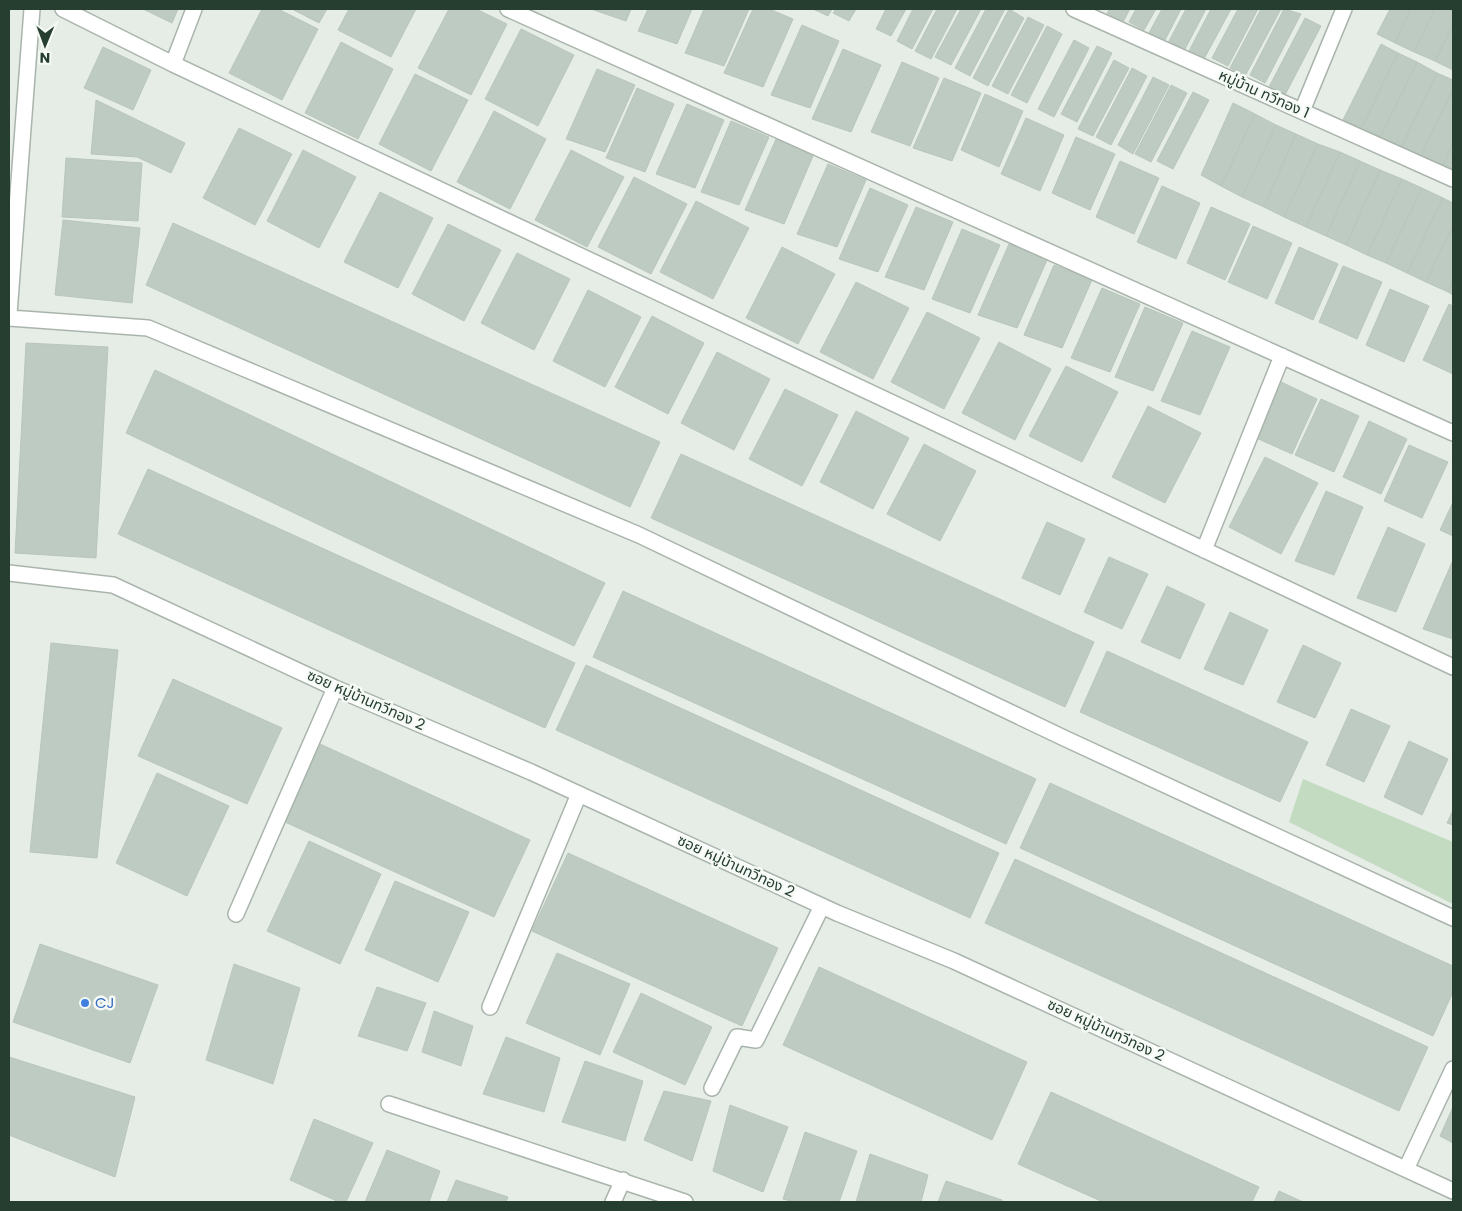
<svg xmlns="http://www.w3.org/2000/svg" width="1462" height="1211" viewBox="0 0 1462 1211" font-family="Poppins,'Noto Sans Thai',sans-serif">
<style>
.green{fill:#c3dcc1}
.building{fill:#becbc2;stroke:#b9c6bc}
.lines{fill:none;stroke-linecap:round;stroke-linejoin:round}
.minor-casing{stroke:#a9b5ac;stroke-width:18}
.minor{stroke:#fff;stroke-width:15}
.shop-dot{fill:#3f7fe0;stroke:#f6faf7;stroke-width:2}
.labels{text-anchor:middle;stroke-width:5;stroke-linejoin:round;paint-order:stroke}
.street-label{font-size:15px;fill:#263e2f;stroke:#f6faf7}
.shop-label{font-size:15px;fill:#366cbe;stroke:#f6faf7;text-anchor:start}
</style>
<rect width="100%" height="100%" fill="#e6ede7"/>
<path class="green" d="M1303,779L1453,842V904L1289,822Z"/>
<path class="building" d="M143,9H178L172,23Z
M262,9H278L318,29L282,100L229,73Z
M292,9H327L319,23Z
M349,9H416L391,57L338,30Z
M449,9H476L507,24L471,95L418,68Z
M591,9H631L626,21Z
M648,9H692L677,44L638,31Z
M704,9H749L724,66L685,53Z
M753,9H769L793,19L763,87L724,73Z
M813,9H832L828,16Z
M836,9H856L849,21L833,13Z
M886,9H906L891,36L876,29Z
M913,9H933L912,49L897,41Z
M937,9H957L931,59L915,51Z
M961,9H981L951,65L935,57Z
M986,9H1005L970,76L955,68Z
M1009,9L1024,18L988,86L973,78Z
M1110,9H1130L1123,22L1107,13Z
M1136,9H1156L1144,30L1129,22Z
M1162,9H1181L1164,42L1149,33Z
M1186,9H1206L1184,51L1168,43Z
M1211,9H1231L1204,59L1189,51Z
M1238,9H1258L1228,66L1212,58Z
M1261,9H1281L1245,76L1230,68Z
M1284,9L1301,14L1265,83L1250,75Z
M1390,9H1411L1395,43L1377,34Z
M1411,9H1435L1414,52L1395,43Z
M1435,9H1453V24L1435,61L1414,52Z
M1028,17L1044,25L1008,94L992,86Z
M1305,18L1321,26L1285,95L1269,87Z
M1453,24V70L1435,61Z
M802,25L839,41L810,108L771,95Z
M1047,26L1062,34L1027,103L1011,95Z
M521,29L574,55L538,126L485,99Z
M1074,40L1089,48L1054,117L1038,109Z
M341,42L393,69L358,139L305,113Z
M1381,44L1398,53L1361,129L1343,120Z
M1097,46L1112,53L1077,122L1061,114Z
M103,47L151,70L133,110L84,88Z
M843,49L881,65L851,132L812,119Z
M1398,53L1417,62L1380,138L1361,129Z
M1114,60L1129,68L1093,136L1078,129Z
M902,62L939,78L910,146L871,132Z
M1417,62L1437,73L1401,148L1380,138Z
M1132,68L1147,76L1111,145L1096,137Z
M597,69L635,85L605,152L566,139Z
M1437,73L1453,80V89L1421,156L1401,148Z
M415,74L468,100L431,171L379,144Z
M1153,77L1169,85L1133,154L1118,145Z
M944,78L981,93L952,161L913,148Z
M1171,85L1187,93L1151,162L1135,154Z
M637,88L674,104L645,172L606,158Z
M1453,89V143L1442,167L1421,156Z
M1193,92L1209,100L1173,169L1157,161Z
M985,94L1023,111L999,167L961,150Z
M96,100L185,143L171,173L137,157L91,154Z
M1233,103L1255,114L1221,186L1201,175Z
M687,104L724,120L695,188L656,174Z
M494,111L546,139L510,209L457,182Z
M1255,114L1276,125L1242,197L1221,186Z
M1026,118L1064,135L1040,191L1001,174Z
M731,121L769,137L739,205L701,192Z
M1276,125L1296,134L1264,207L1242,197Z
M239,128L292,154L255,225L203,198Z
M1296,134L1318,144L1284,217L1264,207Z
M1076,137L1115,154L1090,210L1052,193Z
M776,139L813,156L784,224L745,210Z
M1453,143V172L1442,167Z
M1318,144L1340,152L1306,227L1284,217Z
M303,150L356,177L319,248L267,221Z
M571,150L624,177L587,247L535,220Z
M1340,152L1360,161L1326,236L1306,227Z
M66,158L142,163L138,221L62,217Z
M1120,161L1159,178L1134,234L1096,217Z
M1360,161L1380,170L1346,245L1326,236Z
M828,164L866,180L837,247L797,234Z
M1380,170L1402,179L1367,255L1346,245Z
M634,177L687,204L651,274L598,247Z
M1402,179L1422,188L1386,263L1367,255Z
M1162,186L1200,203L1176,259L1137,242Z
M870,188L908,205L878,272L839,259Z
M1422,188L1443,198L1407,273L1386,263Z
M380,192L433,218L398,288L344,262Z
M1443,198L1453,203V225L1426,282L1407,273Z
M696,201L749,228L713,299L660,272Z
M916,207L953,222L924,290L885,277Z
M1211,207L1250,224L1225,280L1187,263Z
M63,220L140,228L132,303L55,295Z
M173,223L660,442L630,507L146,285Z
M448,224L501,250L464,321L412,294Z
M1453,225V280L1448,292L1426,282Z
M1253,226L1292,243L1267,299L1228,282Z
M962,229L1000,245L970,313L932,299Z
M1009,244L1047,260L1017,328L978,315Z
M782,247L835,274L798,344L746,318Z
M1299,247L1338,264L1313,320L1275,303Z
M517,253L570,279L534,350L481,323Z
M1054,265L1092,280L1062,348L1024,335Z
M1343,266L1382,282L1357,339L1319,322Z
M1453,280V295L1448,292Z
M856,282L909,308L873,379L820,352Z
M1102,288L1140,304L1110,372L1071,358Z
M1390,289L1429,306L1404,362L1366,345Z
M588,290L641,317L605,387L553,361Z
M1449,304L1453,306V374L1423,360Z
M1145,307L1183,323L1153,391L1115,377Z
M927,312L980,338L944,409L891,382Z
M652,316L704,343L668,414L615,387Z
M1192,331L1230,347L1200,415L1161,401Z
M999,342L1051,369L1015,440L962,413Z
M26,343L108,347L96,558L15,553Z
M717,352L770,379L734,450L681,423Z
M1066,366L1118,392L1082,462L1029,436Z
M155,370L605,583L574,646L126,433Z
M1279,381L1317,399L1292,454L1254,437Z
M785,389L838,415L802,486L749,459Z
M1321,399L1359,416L1334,472L1295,455Z
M1148,406L1201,433L1165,503L1112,477Z
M856,411L909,438L873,509L820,482Z
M1369,421L1407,439L1381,494L1343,477Z
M924,444L976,471L940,541L887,514Z
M1409,445L1448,462L1422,518L1384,501Z
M681,454L1094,642L1065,707L651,518Z
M1265,457L1318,483L1281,554L1229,527Z
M148,469L575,663L545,728L118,534Z
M1326,491L1363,507L1334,575L1295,561Z
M1453,502V536L1440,530Z
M1047,522L1085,539L1060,595L1022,578Z
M1388,527L1425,544L1396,612L1357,598Z
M1109,557L1148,574L1122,629L1084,612Z
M1453,560V639L1423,629Z
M1167,586L1205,604L1180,659L1141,642Z
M623,591L1036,779L1006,844L593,657Z
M1230,612L1268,630L1243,685L1204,669Z
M51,643L118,650L97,858L30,852Z
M1303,645L1341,663L1315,718L1277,702Z
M1107,651L1308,742L1280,802L1080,712Z
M586,665L999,853L970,918L556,730Z
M173,679L282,728L247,804L138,756Z
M1351,709L1390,726L1364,782L1326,765Z
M1409,741L1448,759L1422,815L1384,797Z
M320,744L530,840L494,917L285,822Z
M157,773L229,806L187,896L116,863Z
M1050,783L1453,966V992L1433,1036L1020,848Z
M1453,810V825L1447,823Z
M309,841L381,874L340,964L267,931Z
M568,853L778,948L742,1026L532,931Z
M1015,859L1428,1047L1399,1111L985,923Z
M395,881L469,912L438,982L365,950Z
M40,944L158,985L130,1063L13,1022Z
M557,953L630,984L600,1055L526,1023Z
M234,964L300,988L273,1084L206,1060Z
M819,967L1027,1062L992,1140L783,1045Z
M377,987L426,1003L407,1051L358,1036Z
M641,993L712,1027L685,1085L613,1052Z
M434,1011L473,1026L461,1066L422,1052Z
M506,1037L560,1058L544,1112L483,1094Z
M9,1057L135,1097L115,1177L9,1135Z
M585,1061L643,1081L625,1141L562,1122Z
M664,1091L711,1101L692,1161L644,1140Z
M1051,1092L1259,1187L1252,1202H1103L1018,1164Z
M730,1105L788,1127L763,1192L713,1171Z
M1453,1107V1143L1440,1136Z
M314,1119L373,1143L346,1202H339L290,1180Z
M805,1132L857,1151L839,1202H794L783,1199Z
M387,1150L440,1171L429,1202H365Z
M870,1154L928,1175L921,1202H856Z
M456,1180L508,1197L506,1202H447Z
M946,1181L1002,1200V1202H938Z
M1279,1191L1303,1202H1274Z"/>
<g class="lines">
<g class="minor-casing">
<path id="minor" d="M63,9L173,64L1453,667
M508,9L1453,433
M1074,9L1453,179
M173,64L194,9
M1302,111L1344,9
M9,314L32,9
M9,318L148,328L639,535L1064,738L1453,918
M1204,550L1282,356
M9,573L113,585L335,688L531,772L837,913L954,961L1453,1191
M236,914L335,688
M490,1007L579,794
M712,1088L737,1037L756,1040L822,906
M389,1104L685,1202
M1406,1169L1453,1069
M613,1202L623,1180"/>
</g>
<use href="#minor" class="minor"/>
</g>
<circle class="shop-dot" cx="85" cy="1003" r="5"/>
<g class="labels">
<g class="street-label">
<text transform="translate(1264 94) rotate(24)" y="5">หมู่บ้าน ทวีทอง 1</text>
<text transform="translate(366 700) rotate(24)" y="5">ซอย หมู่บ้านทวีทอง 2</text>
<text transform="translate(736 866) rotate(25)" y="5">ซอย หมู่บ้านทวีทอง 2</text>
<text transform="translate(1106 1030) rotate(25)" y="5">ซอย หมู่บ้านทวีทอง 2</text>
</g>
<g class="shop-label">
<text x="95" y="1008">CJ</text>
</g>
</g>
<rect width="1462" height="1211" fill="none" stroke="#263e2f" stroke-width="20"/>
<g transform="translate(45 45) rotate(181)" stroke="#f6faf7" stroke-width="4" paint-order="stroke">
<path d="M0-4L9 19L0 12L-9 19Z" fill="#263e2f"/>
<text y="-8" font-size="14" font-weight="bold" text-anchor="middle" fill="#263e2f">N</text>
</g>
</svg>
